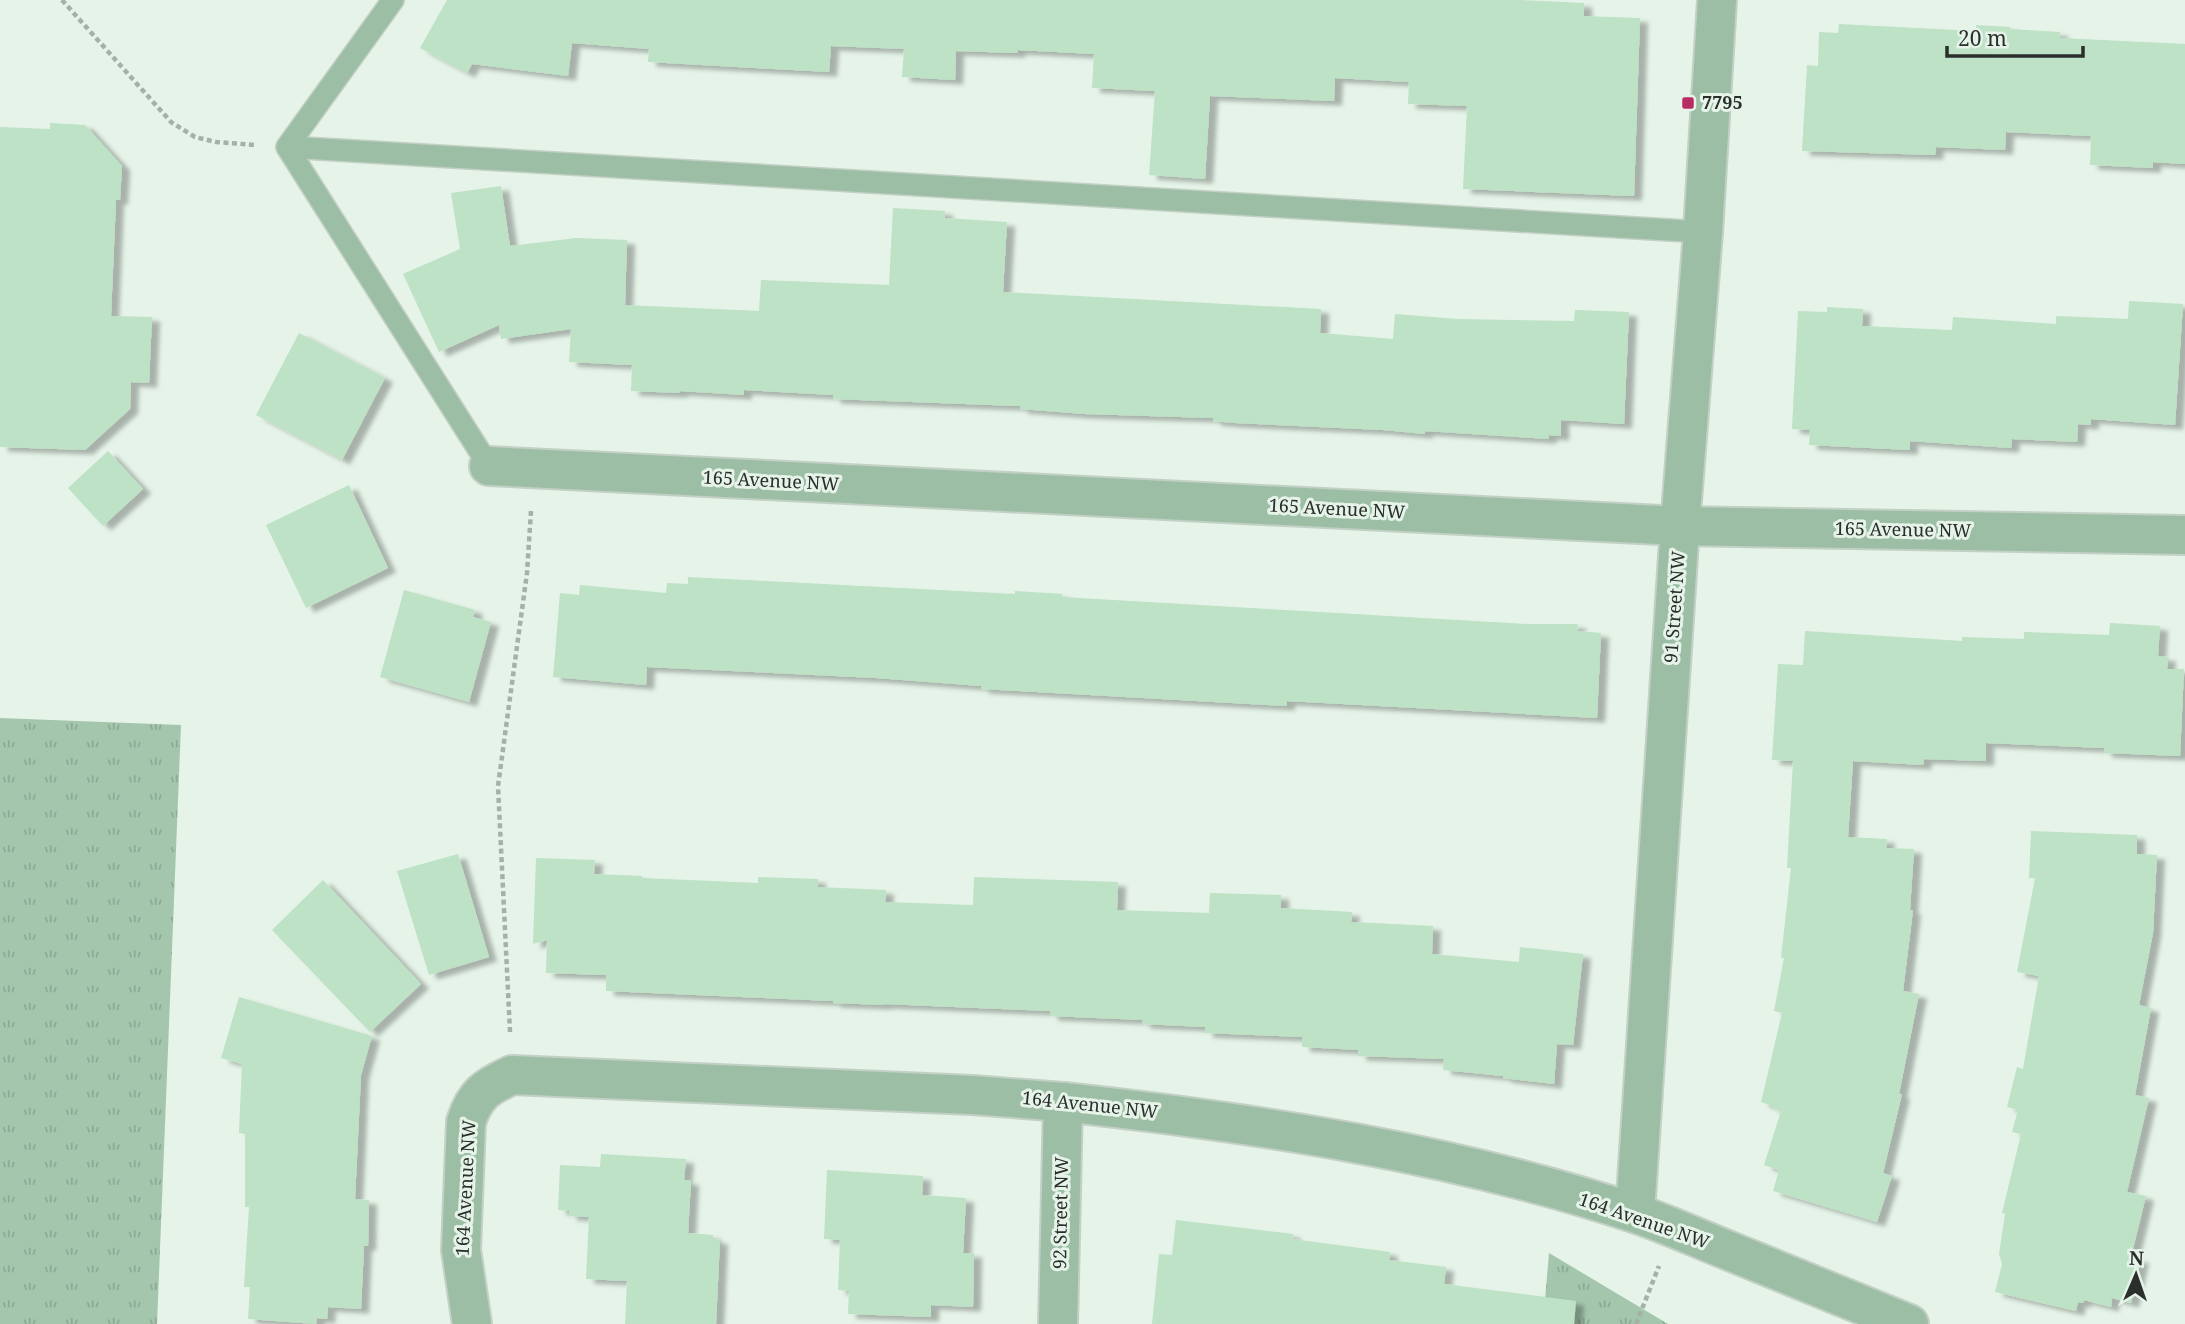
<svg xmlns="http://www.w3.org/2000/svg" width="2185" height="1324" viewBox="0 0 2185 1324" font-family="'Noto Serif',serif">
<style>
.grass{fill:url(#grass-tufts)}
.building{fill:#bde2c5;filter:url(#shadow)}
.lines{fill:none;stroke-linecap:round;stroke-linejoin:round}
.service-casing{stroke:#c3d0c6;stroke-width:24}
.minor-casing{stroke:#c3d0c6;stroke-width:42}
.tertiary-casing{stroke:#c3d0c6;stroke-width:42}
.path{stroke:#a5b0a7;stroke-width:4.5;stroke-dasharray:5 3.5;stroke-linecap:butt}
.service{stroke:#9cbea4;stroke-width:21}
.minor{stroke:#9cbea4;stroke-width:38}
.tertiary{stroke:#9cbea4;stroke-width:38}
.poi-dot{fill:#b82c63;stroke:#e5f3e8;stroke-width:2.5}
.labels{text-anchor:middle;stroke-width:6;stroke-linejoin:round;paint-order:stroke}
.poi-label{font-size:18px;font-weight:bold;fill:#2a2f2b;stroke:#e5f3e8;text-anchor:start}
.street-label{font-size:18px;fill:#2a2f2b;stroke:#e5f3e8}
</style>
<defs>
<pattern id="grass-tufts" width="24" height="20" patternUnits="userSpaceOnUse" patternTransform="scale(1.75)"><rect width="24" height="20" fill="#a4c6ac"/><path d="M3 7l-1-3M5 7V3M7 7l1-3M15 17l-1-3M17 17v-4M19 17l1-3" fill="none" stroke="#8daa94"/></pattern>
<filter id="shadow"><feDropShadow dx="8" dy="4.5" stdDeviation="2" flood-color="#0004"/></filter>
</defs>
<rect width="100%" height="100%" fill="#e5f3e8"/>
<path class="grass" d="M0,718L181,725L157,1324H0Z
M1549,1253L1668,1324H1543Z"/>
<path class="building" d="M447,0H1519L1584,3V16L1640,18L1634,196L1463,189L1467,106L1408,104L1409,82L1335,78L1334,101L1210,96L1205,179L1149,175L1155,91L1092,88L1094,54L1018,50L1017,53L956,51L955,80L902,77L904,49L831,46L829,72L648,62L649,49L572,43L568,76L472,64L467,73L420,48Z
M1839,24L1976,31V25L2010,27V29L2060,32V38L2185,44V164L2153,162V168L2090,165L2091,136L2006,132L2005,150L1936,147L1935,155L1802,151L1807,65L1818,66L1819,32L1838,33Z
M50,123L85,125L122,166L120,200H116L111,316L152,317L149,383L131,382L130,409L85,450L0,447V127L50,129Z
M501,186L510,246L576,238L627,240L625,305L759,311L761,280L889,285L893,208L945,211V218L1007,222L1003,292L1321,309L1320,333L1393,339L1395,314L1457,319L1574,321L1575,310L1629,312L1624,424L1561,420V436L1549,435V439L1425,431V434L1383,430L1235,423L1213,421V418L1085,414L1020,409V406L833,399V395L744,390V395L680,391V393L631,391L632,365L569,362L571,329L501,339L499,325L439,352L403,274L460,249L451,193Z
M2129,301L2183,304L2175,425L2091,419V425L2078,424L2077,442L2012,439L2011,448L1910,441V450L1809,445L1810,430L1792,429L1798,311L1827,312V307L1863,309L1862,326L1952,330L1953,317L2056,324V316L2128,319Z
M299,333L385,378L342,460L256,415Z
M108,451L143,489L103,526L68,488Z
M349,485L388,568L306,608L266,525Z
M688,577L1015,594V591L1062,594V597L1528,624H1578L1577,631L1601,633L1597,718L1287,701V706L981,689V686L876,678L647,667L646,685L553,677L560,593L579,595L580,585L666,593L667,583L688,584Z
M404,590L475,610L473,617L491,622L469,702L380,677Z
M2110,623L2160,626L2158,656L2168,657L2167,669H2184L2180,756L2104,753V748L1986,743V761L1924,759L1923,765L1853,761L1848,837L1887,839L1886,848L1914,849L1910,910H1913L1903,991L1919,994L1899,1094H1902L1883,1173L1892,1176L1877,1222L1773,1191L1779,1170L1764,1165L1781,1111L1772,1109L1773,1106L1761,1102L1782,1013L1774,1011L1784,958H1781L1791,868H1787L1793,761L1772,760L1778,664L1803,665L1805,631L1962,641V637L2024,639V632L2109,635Z
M2031,831L2137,835V854L2157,855L2153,933L2139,1005L2151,1008L2135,1095L2149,1098L2127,1192L2146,1196L2131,1257L2141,1259L2131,1303L2112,1298L2111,1307L2084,1300L2083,1303L2078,1302L2076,1311L1995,1292L2002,1264L1999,1254L2005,1214L2002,1213L2021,1134L2012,1132L2018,1110L2007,1107L2017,1067L2023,1069L2039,976L2017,972L2035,878H2029Z
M458,854L489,957L429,975L397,871Z
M536,858L595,860L594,874L642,876V878L758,883V877L818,879V887L886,890L885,902L973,905L974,877L1118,882L1117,910L1209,913L1210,893L1281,895V908L1352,912L1351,922L1433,926L1432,954L1519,962L1520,947L1583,954L1573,1045L1557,1044L1554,1084L1503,1078V1076L1443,1070L1444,1059L1358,1056L1359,1050L1302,1047V1037L1205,1033V1027L1142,1024L1143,1020L1050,1016V1011L885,1004V1005L833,1003V1001L606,991V975L546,973L547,940L533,944Z
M323,880L421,984L370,1032L272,930Z
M239,997L372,1036L361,1075L355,1199L369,1200L368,1246H364L361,1309L328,1307L327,1319L317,1318L316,1324L248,1319L250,1287H244L249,1207H245V1134L239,1133L242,1064L221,1058Z
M601,1154L686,1159L684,1180L691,1181L688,1233L713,1235V1239L720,1240L716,1324H625L627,1281L586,1279L589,1217L569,1216V1211L558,1210L560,1165L600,1167Z
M827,1170L923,1176L922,1195L966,1198L963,1253H974L973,1307L931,1305V1317L848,1314L849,1291L838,1290L840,1240L824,1239Z
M1176,1220L1293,1234L1292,1239L1390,1252L1389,1260L1446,1267L1444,1284L1576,1301L1574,1324H1152L1159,1254L1172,1255Z"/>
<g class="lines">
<g class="service-casing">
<path id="service" d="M393,0L287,147L1703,232
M287,147L489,466"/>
</g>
<g class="minor-casing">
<path id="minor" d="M489,466L1680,526L2185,535
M472,1324L461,1250L466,1122C475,1094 486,1087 512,1075L972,1095L1063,1102"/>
</g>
<g class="tertiary-casing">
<path id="tertiary" d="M1635,1213L1680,526L1703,232L1717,0
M1058,1324L1063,1102C1257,1123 1449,1152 1634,1213C1667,1224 1699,1239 1732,1252C1791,1276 1850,1300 1909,1324"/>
</g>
<path class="path" d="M62,0L171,122L195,137L216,142L255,145
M510,1032L498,786L527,573L531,511
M1636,1324L1659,1266"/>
<use href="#service" class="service"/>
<use href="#minor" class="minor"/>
<use href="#tertiary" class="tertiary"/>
</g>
<rect class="poi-dot" x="1681" y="96" width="14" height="14" rx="3.5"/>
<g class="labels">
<g class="poi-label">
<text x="1702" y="109">7795</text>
</g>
<g class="street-label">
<text transform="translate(771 481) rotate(3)" y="6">165 Avenue NW</text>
<text transform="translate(1337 509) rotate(3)" y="6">165 Avenue NW</text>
<text transform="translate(1903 530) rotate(1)" y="6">165 Avenue NW</text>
<text transform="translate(1675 607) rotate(-86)" y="6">91 Street NW</text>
<text transform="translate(1090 1105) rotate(6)" y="6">164 Avenue NW</text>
<text transform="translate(466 1188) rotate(-87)" y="6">164 Avenue NW</text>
<text transform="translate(1061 1213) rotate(-89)" y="6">92 Street NW</text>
<text transform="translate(1644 1221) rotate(19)" y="6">164 Avenue NW</text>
</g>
</g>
<g transform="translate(2136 1275) rotate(2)" stroke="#e5f3e8" stroke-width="5" paint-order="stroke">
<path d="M0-5L12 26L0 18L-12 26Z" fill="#2a2f2b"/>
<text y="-10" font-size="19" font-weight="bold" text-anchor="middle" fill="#2a2f2b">N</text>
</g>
<path d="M1947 46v10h136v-10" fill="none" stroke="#2a2f2b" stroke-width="3.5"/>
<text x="1958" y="46" font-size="21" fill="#2a2f2b" stroke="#e5f3e8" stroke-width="5" paint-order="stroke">20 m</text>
</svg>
